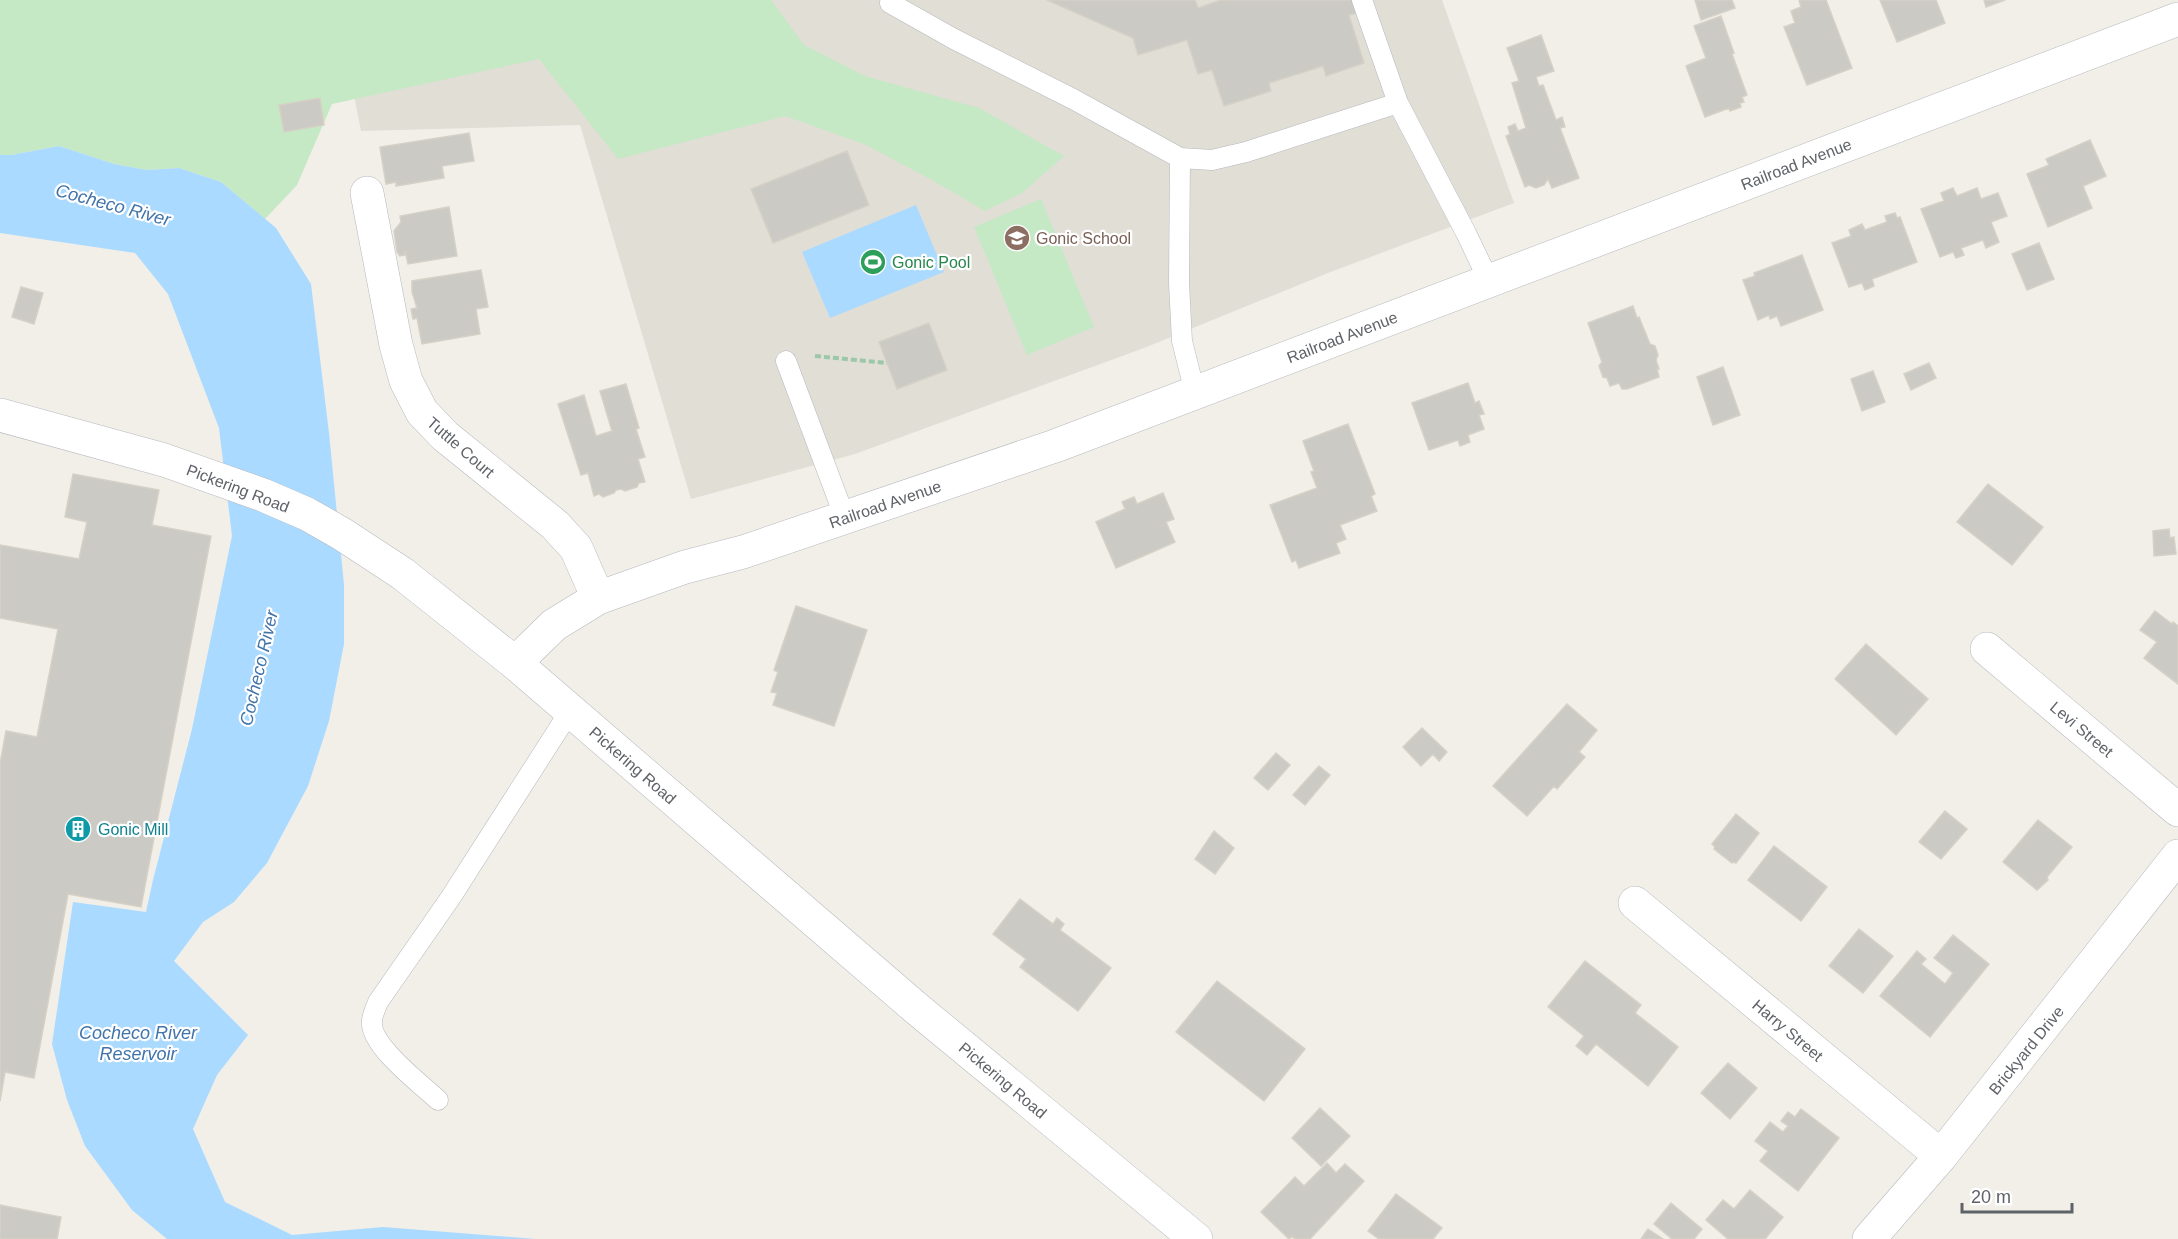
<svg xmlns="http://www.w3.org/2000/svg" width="2178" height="1239" viewBox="0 0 2178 1239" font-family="Helvetica,sans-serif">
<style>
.education{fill:#e1ded6}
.green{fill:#c5e8c5}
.water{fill:#aadaff}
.building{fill:#cccac5;stroke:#d6d1c6;stroke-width:1.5}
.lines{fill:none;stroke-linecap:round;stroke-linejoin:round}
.service-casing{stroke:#b5b8bc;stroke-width:21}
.minor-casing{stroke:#b5b8bc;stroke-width:34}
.secondary-casing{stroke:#b6babf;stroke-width:34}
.path{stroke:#9cc7a9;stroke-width:4;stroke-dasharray:6 3;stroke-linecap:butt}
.service{stroke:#fff;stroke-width:20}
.minor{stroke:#fff;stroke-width:33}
.secondary{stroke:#fff;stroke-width:33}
.labels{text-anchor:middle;stroke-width:4.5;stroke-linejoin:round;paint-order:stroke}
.street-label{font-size:16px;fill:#5f6368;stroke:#fff}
.education-label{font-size:16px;fill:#785e54;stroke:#fff;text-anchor:start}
.leisure-label{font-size:16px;fill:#27864d;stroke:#fff;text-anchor:start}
.culture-label{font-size:16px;fill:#0d838f;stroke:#fff;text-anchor:start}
.water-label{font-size:18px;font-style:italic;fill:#4174aa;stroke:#fff}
</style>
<rect width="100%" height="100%" fill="#f1efe8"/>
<path class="education" d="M0,0H1442L1514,203L1328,273L1144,348L855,454L691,499L580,125L361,131L341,30Z"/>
<path class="green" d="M0,0H771L804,45L865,76L979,108L1064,156L1022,193L985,211L932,180L864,144L785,116L618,159L539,59L332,104L297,185L265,219L221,182L179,168L147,170L114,164L59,146L11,155H0Z
M1041,199L1094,327L1027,355L974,227Z"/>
<path class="water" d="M59,146L114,164L147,170L179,168L221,182L276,228L311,284L329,433L344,585V644L329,721L308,786L267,863L234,902L203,922L174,961L248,1035L217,1075L193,1129L225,1202L292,1235L383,1227L535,1239H167L132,1210L85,1146L67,1100L52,1044L73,902L146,912L153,880L192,729L232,536L219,428L168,294L135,253L0,233V155H11Z
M916,205L944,272L830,318L802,252Z"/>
<path class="building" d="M1047,0H1195L1198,8L1221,0H1354L1358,13L1349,15L1364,63L1326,76L1323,66L1269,83L1271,91L1224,106L1212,70L1198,74L1187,40L1138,55L1133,38Z
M1695,0H1732L1735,8L1701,20Z
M1799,0H1826L1852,68L1807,85L1784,27L1795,23L1791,11L1801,7Z
M1880,0H1936L1945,23L1897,42Z
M1984,0H2005L1986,7Z
M1721,16L1734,53L1732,54L1747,95L1742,97L1744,102L1740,103L1741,107L1730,111L1729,108L1705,117L1686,66L1706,58L1694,26Z
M1541,35L1554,71L1536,77L1539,86L1543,85L1556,120L1562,117L1565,127L1560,128L1579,178L1552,188L1548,179L1544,185L1536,188L1529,185L1525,187L1506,136L1510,134L1508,127L1515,124L1518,131L1526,128L1512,83L1519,81L1507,48Z
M320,98L324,125L284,132L279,105Z
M469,133L474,161L442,166L444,178L396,186V182L386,184L380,147Z
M2090,140L2106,176L2083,186L2092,208L2048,227L2027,174L2049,165L2046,159Z
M847,151L869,205L773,243L751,189Z
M1953,188L1957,196L1977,188L1981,199L1998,193L2007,216L1991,222L1999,242L1986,248L1983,240L1961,248L1964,255L1956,258L1953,252L1940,257L1921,209L1944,201L1941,193Z
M449,207L457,256L408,264L405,251V255L400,256L397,252L394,231L401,222L400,216Z
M1895,213L1897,218L1900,217L1917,262L1872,279L1874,286L1865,290L1862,283L1849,287L1832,243L1851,236L1849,230L1862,224L1865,230L1887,222L1885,216Z
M2039,243L2054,279L2027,290L2012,254Z
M1802,255L1823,310L1781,326L1777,316L1770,319L1769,315L1758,320L1743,280L1755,276L1754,273Z
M481,270L488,307L476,309L480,334L422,344L417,318L413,319L411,309L417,308L412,292V281Z
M21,287L43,293L34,324L12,317Z
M1633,306L1637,318L1639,317L1650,344L1655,346L1658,355L1656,360L1659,369H1657L1659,377L1627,389H1622L1619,383L1610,386L1607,378L1603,377L1599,366L1602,362L1588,323Z
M929,323L947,370L897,389L879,342Z
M1929,363L1936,378L1911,390L1904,374Z
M1723,367L1740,415L1713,425L1697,377Z
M1873,371L1885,402L1862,411L1851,379Z
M1468,383L1475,403L1479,401L1484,414L1479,415L1484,429L1468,435L1470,442L1460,446L1458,440L1429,450L1412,403Z
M626,384L639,428L636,429L645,457L638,459L645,482L639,483L637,487L625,491L621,489L616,490L614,493L603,497L599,494L594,496L588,473L581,475L558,404L584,395L596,436L612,431L600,391Z
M1348,424L1375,494L1371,496L1377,511L1340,525L1346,539L1336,543L1340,553L1299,568L1296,560L1292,562L1270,505L1317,488L1311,472L1314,471L1303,441Z
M73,474L159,490L152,525L211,536L141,907L68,894L34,1078L5,1072L0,1101V764L6,731L37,737L58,629L0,618V545L79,559L87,522L65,517Z
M1988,484L2043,527L2012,565L1957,522Z
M1163,493L1174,519L1166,522L1175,542L1116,568L1096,522L1125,509L1122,502L1134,497L1137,504Z
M2169,529L2170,538L2174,537L2176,554L2154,556L2153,531Z
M796,606L867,630L834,726L773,705L777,693L771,692L778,672L774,670Z
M2155,611L2172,624L2173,622L2178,626V684L2144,658L2157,642L2140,630Z
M1866,644L1928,699L1896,735L1835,679Z
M1567,704L1597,730L1579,752L1585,757L1557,789L1554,786L1527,816L1493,786Z
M1422,728L1447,752L1439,761L1433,754L1421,766L1403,747Z
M1276,753L1290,765L1268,790L1254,778Z
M1319,766L1330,775L1305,805L1293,795Z
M1945,811L1967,829L1941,859L1919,842Z
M1736,814L1759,833L1736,863L1733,862L1732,863L1714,849L1715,847L1712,844Z
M2038,820L2072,847L2047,877L2048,880L2037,890L2003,862Z
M1214,831L1234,848L1215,874L1195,859Z
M1774,846L1827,887L1801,921L1748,880Z
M1020,899L1053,924L1057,918L1064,924L1060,930L1111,968L1078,1011L1020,967L1026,959L993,934Z
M1859,929L1893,956L1863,993L1829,966Z
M1953,935L1989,964L1930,1037L1880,996L1917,951L1926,959L1921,964L1945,984L1953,973L1934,958Z
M1585,961L1641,1005L1635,1013L1678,1047L1648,1086L1596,1044L1587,1055L1576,1046L1584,1036L1548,1007Z
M1217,981L1305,1049L1264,1101L1176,1032Z
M1728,1063L1757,1088L1730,1119L1701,1093Z
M1320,1108L1350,1136L1321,1166L1292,1138Z
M1801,1109L1839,1138L1798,1191L1760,1161L1768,1151L1755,1141L1770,1122L1783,1132L1788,1126L1781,1121L1788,1112L1795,1117Z
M1327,1163L1336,1173L1345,1164L1364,1181L1310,1239H1295L1292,1236L1289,1239L1261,1212L1295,1177L1304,1186Z
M1750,1190L1783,1217L1765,1239H1728L1706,1220L1723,1200L1734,1209Z
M1396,1194L1442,1228L1433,1239H1379L1368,1231Z
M1671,1203L1702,1229L1694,1239H1672L1654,1224Z
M0,1205L61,1217L57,1239H0Z
M1648,1229L1663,1239H1641Z"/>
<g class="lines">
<g class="service-casing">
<path id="service" d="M892,0L890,3L954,39L1073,99L1180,158L1212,160L1246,152L1398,103
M1362,0L1398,103L1466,233L1489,281
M1180,158L1179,283L1182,341L1195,393
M786,361L845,518
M438,1100C421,1084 369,1045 372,1021C372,1015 376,1008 378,1002L451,897L570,711"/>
</g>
<g class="minor-casing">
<path id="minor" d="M367,193L396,345L406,381L422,412L445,436L555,525L576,548L598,598
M1987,649L2178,810
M515,663L554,625L598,598L685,567L743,552L1055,446L2178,19
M1635,903L1941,1156
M1869,1239L1941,1156L2178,856"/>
</g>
<g class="secondary-casing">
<path id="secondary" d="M0,415L164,460L263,495L307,514L342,534L403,574L515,663L916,1008L1196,1239"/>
</g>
<path class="path" d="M815,356L887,363"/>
<use href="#service" class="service"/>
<use href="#minor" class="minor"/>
<use href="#secondary" class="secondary"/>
</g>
<defs>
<g id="school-disc" transform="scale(1.35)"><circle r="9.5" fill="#8d6e63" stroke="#fff"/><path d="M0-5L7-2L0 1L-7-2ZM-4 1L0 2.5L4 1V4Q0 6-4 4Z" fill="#fff"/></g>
<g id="stadium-disc" transform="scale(1.35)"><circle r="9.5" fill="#2e9e5b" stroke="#fff"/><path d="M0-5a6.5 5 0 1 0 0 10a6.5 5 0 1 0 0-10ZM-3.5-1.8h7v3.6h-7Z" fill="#fff"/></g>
<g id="building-disc" transform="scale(1.35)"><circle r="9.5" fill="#0f9aa8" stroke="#fff"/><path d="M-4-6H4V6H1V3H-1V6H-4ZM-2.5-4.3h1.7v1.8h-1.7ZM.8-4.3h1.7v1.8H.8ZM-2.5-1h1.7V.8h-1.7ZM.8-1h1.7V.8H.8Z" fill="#fff"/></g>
</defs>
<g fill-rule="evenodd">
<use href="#school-disc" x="1017" y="238"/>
<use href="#stadium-disc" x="873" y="262"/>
<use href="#building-disc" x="78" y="829"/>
</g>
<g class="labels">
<g class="street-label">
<text transform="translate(1796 164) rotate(-21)" y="6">Railroad Avenue</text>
<text transform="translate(1342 337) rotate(-21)" y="6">Railroad Avenue</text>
<text transform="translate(461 447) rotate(41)" y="6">Tuttle Court</text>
<text transform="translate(238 488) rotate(21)" y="6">Pickering Road</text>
<text transform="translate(885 504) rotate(-19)" y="6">Railroad Avenue</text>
<text transform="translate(2082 729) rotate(40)" y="6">Levi Street</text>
<text transform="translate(633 765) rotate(41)" y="6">Pickering Road</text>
<text transform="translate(1788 1030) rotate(40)" y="6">Harry Street</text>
<text transform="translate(2026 1050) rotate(-51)" y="6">Brickyard Drive</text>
<text transform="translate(1003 1080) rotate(40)" y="6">Pickering Road</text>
</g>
<g class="education-label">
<text x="1036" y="244">Gonic School</text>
</g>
<g class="leisure-label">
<text x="892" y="268">Gonic Pool</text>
</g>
<g class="culture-label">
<text x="98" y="835">Gonic Mill</text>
</g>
<g class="water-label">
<text transform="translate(113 205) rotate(15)" y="6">Cocheco River</text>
<text transform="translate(259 668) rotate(-77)" y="6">Cocheco River</text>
<text x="138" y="1039">Cocheco River<tspan x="138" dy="21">Reservoir</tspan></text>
</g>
</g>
<path d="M1962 1203v9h110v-9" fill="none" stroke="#5f6368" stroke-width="3"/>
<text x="1971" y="1203" font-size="18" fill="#5f6368" stroke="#ffffff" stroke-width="4.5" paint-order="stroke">20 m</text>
</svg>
